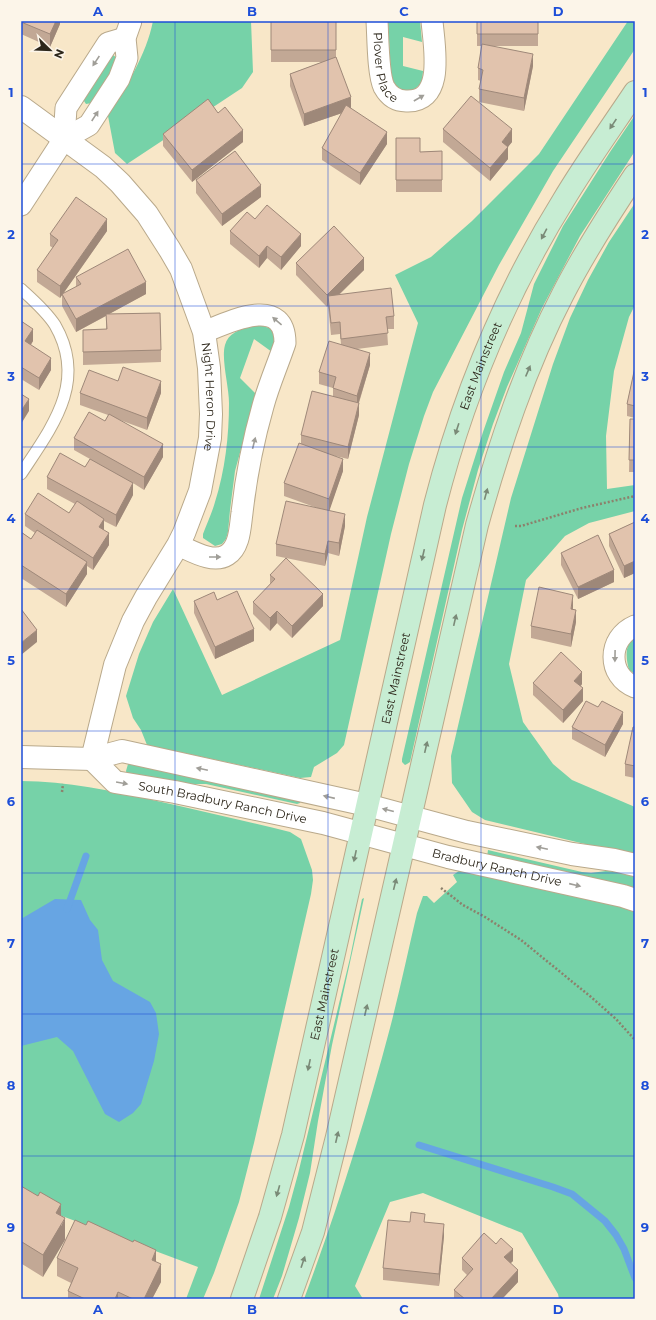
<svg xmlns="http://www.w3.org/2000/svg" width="656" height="1320" viewBox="0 0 656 1320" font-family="Montserrat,sans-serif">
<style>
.green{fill:#76d2a8}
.water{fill:#67a5e3}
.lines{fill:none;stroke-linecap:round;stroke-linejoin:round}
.stream{stroke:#67a5e3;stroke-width:7}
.service-casing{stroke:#b9a98b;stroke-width:13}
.minor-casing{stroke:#b9a98b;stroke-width:23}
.tertiary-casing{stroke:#b9a98b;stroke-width:24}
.secondary-casing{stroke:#b9a98b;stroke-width:24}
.path{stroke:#8c816c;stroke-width:2.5;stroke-dasharray:2 2;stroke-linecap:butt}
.service{stroke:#fff;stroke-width:11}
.minor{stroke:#fff;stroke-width:21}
.tertiary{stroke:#fff;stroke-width:22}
.secondary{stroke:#c7edd3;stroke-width:22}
.wall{fill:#c2a895}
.shaded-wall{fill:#9e8879}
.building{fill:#e1c3ad;stroke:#9e8879}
.oneway{fill:#a09e98}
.oneway2{fill:#7a8a77}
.grid{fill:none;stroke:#1d4ed8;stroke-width:1;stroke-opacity:0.55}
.labels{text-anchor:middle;stroke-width:3;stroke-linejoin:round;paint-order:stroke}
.street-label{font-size:12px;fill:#2d271b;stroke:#fcf5e9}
.neatline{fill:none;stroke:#1d4ed8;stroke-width:1.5}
.grid-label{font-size:13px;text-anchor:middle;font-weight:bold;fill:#1d4ed8}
</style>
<rect width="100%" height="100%" fill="#f8e7c8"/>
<path class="green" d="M153,21H251L253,72L242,88L127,164L115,153L108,116C126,86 146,56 153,21Z
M388,21H420L422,42L403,37V66L423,71L422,83L412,91H402L397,88L394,83L391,76Z
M628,21H635V49L553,171L499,265L433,392L424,416L409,464L391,534L344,745L337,753L314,767L311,777L300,778L147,745L141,730L133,718L126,696L139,654L153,622L173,589L222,695L340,640L367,517L418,323L395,275L431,257L472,221L539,154Z
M113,55L117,58L116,64L92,103L86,104L84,101V98L111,56Z
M635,115V151L580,236L542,308L507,387L493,424L478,470L462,530L410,762L407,764L405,765L402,762V759L462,498L483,432L504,372L521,333L534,284L563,226L610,152Z
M635,203V305L629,317L614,371L606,436L607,489L635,485V511L589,523L565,536L526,580L509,664L523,722L553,764L572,780L635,807V856L485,820L472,812L452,783L451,756L511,498L553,364L570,318L588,280L609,242Z
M250,326H263L272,329L276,341L272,352L254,339L240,378L256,394L235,471L230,510L228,532L226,539L222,544L215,546L203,538V534C207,523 212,513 215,502C225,471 229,436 229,403C229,387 221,359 225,345C228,333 240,330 250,326Z
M635,637V674L629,670C626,659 624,644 635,637Z
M131,761L301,800L300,803L297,804L206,784H173L127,775L126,771L128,764Z
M21,781C67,781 112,791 157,801C201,811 246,821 290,832L301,839L312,870L313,880L311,894L254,1143L239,1202L214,1273L203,1299H186L198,1267L30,1204L21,1198Z
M488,850L582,872L591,873L613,870L635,872V892L487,857Z
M469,870L635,909V1299H559L558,1294L522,1233L423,1193L390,1202L355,1286L363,1299H304C337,1210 366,1119 390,1028C400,990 408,951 417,913L423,896H427L434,903L457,882L453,875L459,871Z
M364,898L332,1045L318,1121L310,1173L299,1218L282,1276L273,1299H259L289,1207L298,1174L350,958L362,899Z"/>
<path class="water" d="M55,899L81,900L90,920L98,930L102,960L113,981L150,1002L156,1013L159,1034L154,1061L141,1104L133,1113L119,1122L105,1114L73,1051L57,1037L21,1046V919Z"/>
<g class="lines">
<path class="stream" d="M67,909L86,856
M419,1145L553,1187L572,1194L605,1221L616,1235L624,1249L635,1278"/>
<g class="service-casing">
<path id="service" d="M21,289C33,300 46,311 55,325C88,382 52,427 21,474"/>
</g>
<g class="minor-casing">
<g id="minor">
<path id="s1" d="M377,21C378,37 378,75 384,87C389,96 396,101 406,101C446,103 434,46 432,21"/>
<path d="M64,139L66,108L108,43L125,38"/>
<path d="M21,205L64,139L89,125L119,79L127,58L125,38L131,21"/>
<path d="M178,545C192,551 213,564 227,555C240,547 240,527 242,513C246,477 253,441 263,406C269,384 278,364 285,343C285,294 229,322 204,332"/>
<path d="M635,626C607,638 607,676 635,687"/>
</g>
</g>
<g class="tertiary-casing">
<g id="tertiary">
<path id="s2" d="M21,107L103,167L120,183L147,214L170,250L181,269L204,332L209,368L211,414L210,438L200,491L184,533L178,545L146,597L133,621L115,665L92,759"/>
<path d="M21,757L92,759L122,751L367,805L467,832L572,854L614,860L635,865"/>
<path id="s3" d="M92,759L115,782L175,792L323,823L448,857L623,896L635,900"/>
</g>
</g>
<g class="secondary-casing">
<g id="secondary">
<path id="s4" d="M242,1299L270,1217L293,1135L435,505C463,396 504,296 563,201C585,164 611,128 635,92"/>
<path d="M289,1299L313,1232L337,1137L477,525C499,446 525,367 563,294C584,253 609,214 635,175"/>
</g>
</g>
<path class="path" d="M515,526H521L582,508L635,496
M62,792L63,784
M441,888L463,905L485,917L521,940L591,997L616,1019L635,1040"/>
<use href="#service" class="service"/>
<use href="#minor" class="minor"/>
<use href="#tertiary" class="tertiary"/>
<use href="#secondary" class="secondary"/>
</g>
<path class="wall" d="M21,21H60V24L50,47L21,34Z
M271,21H336V57L351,108L387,144L360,185L322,160V148L342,113L304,126L290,86V74L322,62H271Z
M477,21H538V46H492L533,66L524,111L479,102V89L481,81L478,80V68L482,46H477Z
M218,113L243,142L192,182L163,146V134Z
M443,129L512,142L508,147V159L490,181L443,142Z
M396,138L420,152L442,151V192H396Z
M196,180L261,197L222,226L196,193Z
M255,219L301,246L281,270L267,258L259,268L230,244V231Z
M107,231L63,294L76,287V277L146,294L109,314L161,350V362L83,365V330L106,329V316L76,332L62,306V295L60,298L37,282V270L53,248L50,246V234Z
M296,263L364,270L339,295L394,316V329H387L388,345L357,349L370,365L359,403V415L348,459L331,455L343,471L329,510L345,526L339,556L328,553L325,566L276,556V544L320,509L284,496V483L301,444V435L333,396V388L319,384V372L341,344L340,334L331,335L328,305L327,307L296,275Z
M21,321L33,341L31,345L51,370L39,390L21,379V390Z
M635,367V418L627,416V404Z
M118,381L161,393L147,430L117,419L163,457L144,490L133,483V495L116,527L104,521V530L109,545L93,570L87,566V574L66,607L21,578V532L31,539L35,533L25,526V514L69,513L75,504L47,489V477L85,467L90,459L74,450V438L105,421L108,415L80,405V393Z
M630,419H635V472H629Z
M635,522V573L624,578L609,546V534Z
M561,553L614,582L578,599L561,565Z
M270,575L323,606L292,638L277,623L270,631L253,614V602L270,585Z
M217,600L254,641L215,659L194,613V601Z
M573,607V609L576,622L571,647L531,638V626Z
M533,683L582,684L581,686L583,701L563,723L533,695Z
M623,724L605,757L572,739V727Z
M635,727V778L625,776V764Z
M21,1186L38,1196L61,1204L43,1277L22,1264Z
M410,1222H425L444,1236L439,1286L383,1280V1268Z
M57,1258L156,1262L161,1282L152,1299H68V1291L71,1283L57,1276Z
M462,1258L513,1261L510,1263L518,1282L502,1299H454V1290L467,1275L462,1270Z"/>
<path class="shaded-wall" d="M56,21H60V24L50,47V34Z
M533,54V66L524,111V98Z
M351,97V110L304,126V114Z
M512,129V142L502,154V142Z
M243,130V142L192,182V170Z
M387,132V144L360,185V173Z
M508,147V159L490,181V168Z
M261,185V197L222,226V214Z
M107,219V231L60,298V286Z
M301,234V246L281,270V257Z
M267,246V258L259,268V256Z
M364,258V270L329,304L328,296V305L327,307V295Z
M146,282V294L76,332V319Z
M33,329V341L25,353V341Z
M370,353V365L357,408V396Z
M51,358V370L39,390V378Z
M161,381V393L147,430V418Z
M29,399V411L21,424V411Z
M359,403V415L348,459V447Z
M163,444V457L144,490V477Z
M343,459V471L329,512V499Z
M133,483V495L116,527V515Z
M345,514V526L339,556V543Z
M104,519V531L99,527Z
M109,533V545L93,570V558Z
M328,541V553L325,566V554Z
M635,561V573L624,578V566Z
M87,562V574L66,607V594Z
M614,570V582L578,599V587Z
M323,594V606L292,638V626Z
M573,595V607L571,621V609Z
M576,610V622L571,647V634Z
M277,611V623L270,631V618Z
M254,629V641L215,659V647Z
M37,630V642L21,655V643Z
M582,672V684L574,693V681Z
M583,688V701L563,723V710Z
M623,712V724L605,757V745Z
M61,1204V1226L65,1218V1240L43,1277V1255L56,1213Z
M444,1224V1236L439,1286V1274Z
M22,1242V1264L21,1265V1243Z
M513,1249V1261L504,1270V1257Z
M156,1250V1268L152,1260Z
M161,1264V1282L152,1299H144Z
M518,1270V1282L502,1299H491Z
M118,1292V1299H115Z"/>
<path class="building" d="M21,21H56L50,34L21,22Z
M271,21H336V50H271Z
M477,21H538V34H477Z
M482,44L533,54L524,98L479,89L483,70L478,68Z
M336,57L351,97L304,114L290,74Z
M471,96L512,129L502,142L508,147L490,168L443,129Z
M208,99L218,113L225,107L243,130L192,170L163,134Z
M346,105L387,132L360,173L322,148Z
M396,138H420V152L442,151V180H396Z
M235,151L261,185L222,214L196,180Z
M76,197L107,219L60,286L37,270L58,240L50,234Z
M267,205L301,234L281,257L267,246L259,256L230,231L247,212L255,219Z
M334,226L364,258L327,295L296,263Z
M128,249L146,282L76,319L62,294L81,284L76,277Z
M391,288L394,316L386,317L388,333L341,339L340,322L331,323L328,296Z
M160,313L161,350L83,352V330L107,329L106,314Z
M21,321L33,329L25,341L51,358L39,378L21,367Z
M329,341L370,353L357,396L333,388L336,377L319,372Z
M123,367L161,381L147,418L80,393L89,370L118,381Z
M635,367V406L627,404Z
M312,391L359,403L348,447L301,435Z
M21,394L29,399L21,411Z
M89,412L105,421L109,414L163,444L144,477L74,438Z
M630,419H635V460H629Z
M299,443L343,459L329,499L284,483Z
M60,453L85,467L90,459L133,483L116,515L47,477Z
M38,493L69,513L77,501L104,519L99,527L109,533L93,558L25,514Z
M286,501L345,514L339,543L328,541L325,554L276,544Z
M635,522V561L624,566L609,534Z
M37,530L87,562L66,594L21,565V532L31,539Z
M598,535L614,570L578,587L561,553Z
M286,558L323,594L292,626L277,611L270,618L253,602L275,579L270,575Z
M539,587L573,595L571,609L576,610L571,634L531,626Z
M237,591L254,629L215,647L194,601L214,592L217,600Z
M21,609L37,630L21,643Z
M561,652L582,672L574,681L583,688L563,710L533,683Z
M586,701L598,707L602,701L623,712L605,745L572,727Z
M633,727H635V766L625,764Z
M21,1186L38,1196L40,1192L61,1204L56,1213L65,1218L43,1255L22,1242L21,1243Z
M411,1212L425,1214L424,1222L444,1224L439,1274L383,1268L388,1220L410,1222Z
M75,1220L86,1225L88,1221L133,1242L134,1240L156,1250L152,1260L161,1264L144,1299H133L118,1292L115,1299H85L68,1291L78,1268L57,1258Z
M484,1233L496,1244L501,1238L513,1249L504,1257L518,1270L491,1299H465L454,1290L473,1269L462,1258Z"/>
<defs><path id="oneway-solid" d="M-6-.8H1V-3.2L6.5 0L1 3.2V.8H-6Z"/></defs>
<g class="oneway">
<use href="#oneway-solid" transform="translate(96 61) rotate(124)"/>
<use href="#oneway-solid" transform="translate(419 98) rotate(-30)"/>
<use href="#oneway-solid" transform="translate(95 116) rotate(-57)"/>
<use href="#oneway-solid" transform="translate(277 321) rotate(-140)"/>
<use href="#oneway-solid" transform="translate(254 443) rotate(-76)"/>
<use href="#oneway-solid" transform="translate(215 557)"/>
<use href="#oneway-solid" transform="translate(615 656) rotate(91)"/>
<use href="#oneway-solid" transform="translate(202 769) rotate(-168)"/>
<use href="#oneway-solid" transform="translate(122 783) rotate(10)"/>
<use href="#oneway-solid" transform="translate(329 797) rotate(-167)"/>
<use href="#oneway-solid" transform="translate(388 810) rotate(-166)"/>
<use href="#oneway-solid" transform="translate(542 848) rotate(-168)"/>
<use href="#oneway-solid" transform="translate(575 885) rotate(13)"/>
</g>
<g class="oneway2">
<use href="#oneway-solid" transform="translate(613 124) rotate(124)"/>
<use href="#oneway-solid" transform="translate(544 234) rotate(118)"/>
<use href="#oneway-solid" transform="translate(528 371) rotate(-67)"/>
<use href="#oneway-solid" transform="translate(457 429) rotate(108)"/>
<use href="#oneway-solid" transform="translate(486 494) rotate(-75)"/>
<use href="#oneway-solid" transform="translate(423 555) rotate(103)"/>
<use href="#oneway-solid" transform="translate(455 620) rotate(-77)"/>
<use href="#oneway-solid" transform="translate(426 747) rotate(-77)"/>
<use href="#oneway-solid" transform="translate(355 856) rotate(102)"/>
<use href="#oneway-solid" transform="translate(395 884) rotate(-76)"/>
<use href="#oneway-solid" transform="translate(366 1010) rotate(-77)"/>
<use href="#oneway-solid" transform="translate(309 1065) rotate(102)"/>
<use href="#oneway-solid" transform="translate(337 1137) rotate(-77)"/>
<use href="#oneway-solid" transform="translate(278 1191) rotate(106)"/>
<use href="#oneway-solid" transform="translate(303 1262) rotate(-71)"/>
</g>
<path class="grid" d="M175,21V1299M328,21V1299M481,21V1299M21,164H635M21,306H635M21,447H635M21,589H635M21,731H635M21,873H635M21,1014H635M21,1156H635"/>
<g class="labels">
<g class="street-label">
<text dy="4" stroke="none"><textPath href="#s1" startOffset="48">Plover Place</textPath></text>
<text dy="4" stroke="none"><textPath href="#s4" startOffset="964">East Mainstreet</textPath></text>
<text dy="4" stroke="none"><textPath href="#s2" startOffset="363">Night Heron Drive</textPath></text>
<text dy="4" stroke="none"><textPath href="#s4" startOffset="640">East Mainstreet</textPath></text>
<text dy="4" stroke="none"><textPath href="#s3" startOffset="142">South Bradbury Ranch Drive</textPath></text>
<text dy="4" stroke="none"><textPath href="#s3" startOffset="424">Bradbury Ranch Drive</textPath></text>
<text dy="4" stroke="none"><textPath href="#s4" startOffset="316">East Mainstreet</textPath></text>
</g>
</g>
<rect width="656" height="1320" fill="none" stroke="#fcf5e9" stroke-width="44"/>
<g transform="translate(50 50) rotate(113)" stroke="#fcf5e9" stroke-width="3" paint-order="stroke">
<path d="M0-3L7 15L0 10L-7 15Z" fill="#2d271b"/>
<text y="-6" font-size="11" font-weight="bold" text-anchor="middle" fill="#2d271b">N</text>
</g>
<rect x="22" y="22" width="612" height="1276" class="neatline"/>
<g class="grid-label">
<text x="98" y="16">A</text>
<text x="252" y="16">B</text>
<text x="404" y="16">C</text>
<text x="558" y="16">D</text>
<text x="11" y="97">1</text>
<text x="645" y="97">1</text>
<text x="11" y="239">2</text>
<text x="645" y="239">2</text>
<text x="11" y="381">3</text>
<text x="645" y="381">3</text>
<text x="11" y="523">4</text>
<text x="645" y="523">4</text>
<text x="11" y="665">5</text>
<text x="645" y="665">5</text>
<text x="11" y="806">6</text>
<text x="645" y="806">6</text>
<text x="11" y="948">7</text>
<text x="645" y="948">7</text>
<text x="11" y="1090">8</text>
<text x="645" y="1090">8</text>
<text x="11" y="1232">9</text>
<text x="645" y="1232">9</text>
<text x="98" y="1314">A</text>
<text x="252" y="1314">B</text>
<text x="404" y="1314">C</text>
<text x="558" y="1314">D</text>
</g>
</svg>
